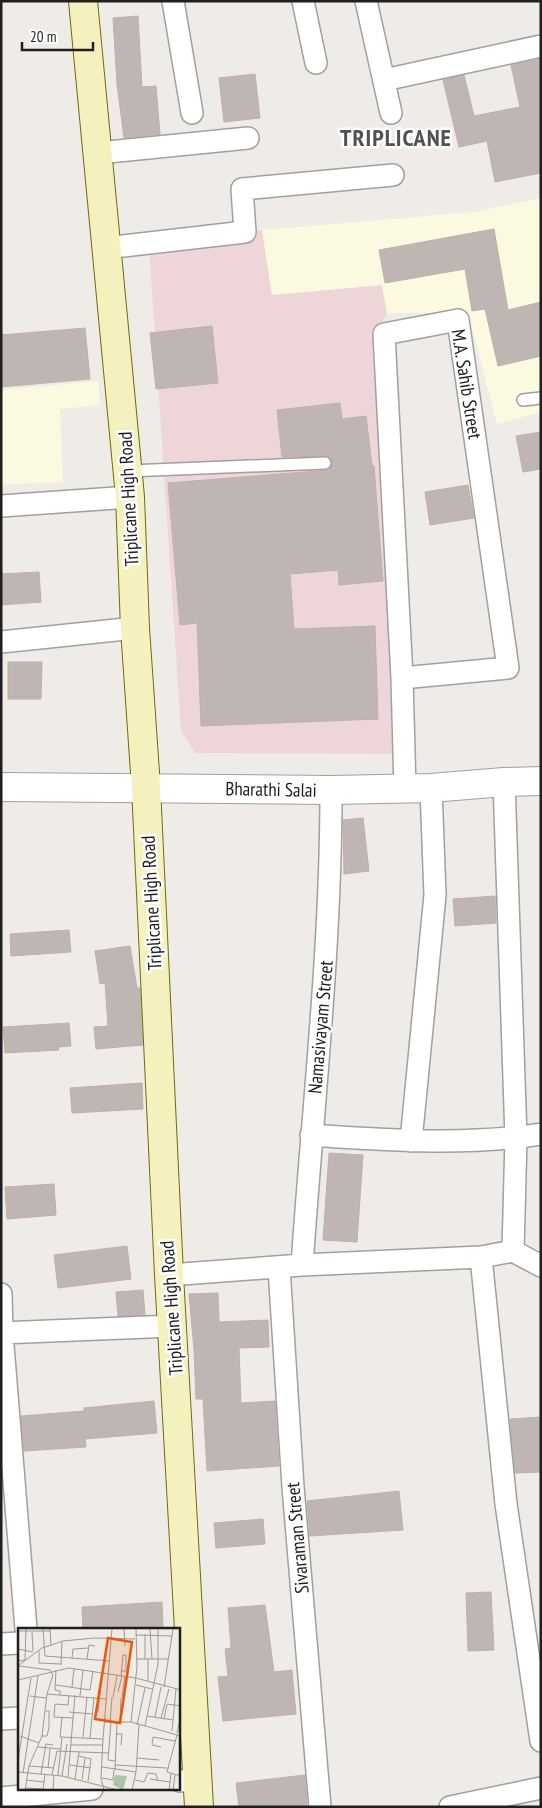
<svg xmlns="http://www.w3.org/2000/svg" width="542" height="1808" viewBox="0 0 542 1808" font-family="'PT Sans Narrow',sans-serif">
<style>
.commercial{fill:#eed6d8}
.education{fill:#fcf9e1}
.building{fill:#bfb6b3;stroke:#bfb0a9}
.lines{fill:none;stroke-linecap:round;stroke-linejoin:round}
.service-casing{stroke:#a0a0a0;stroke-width:14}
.minor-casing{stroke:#a0a0a0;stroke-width:24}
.tertiary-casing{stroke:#a0a0a0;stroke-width:30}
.secondary-casing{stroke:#6d6c0f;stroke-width:30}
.service{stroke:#fff;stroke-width:11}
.minor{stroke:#fff;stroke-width:21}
.tertiary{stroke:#fff;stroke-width:28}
.secondary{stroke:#f4f1be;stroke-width:28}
.labels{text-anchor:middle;stroke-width:5;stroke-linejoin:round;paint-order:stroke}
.street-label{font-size:19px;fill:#1f1f1f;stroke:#fff}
.district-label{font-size:24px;font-weight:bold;letter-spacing:1px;fill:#525252;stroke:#fff}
.inset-road{fill:none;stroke:#9c9996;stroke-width:1}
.view{fill:#e8590c;fill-opacity:0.15;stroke:#e8590c;stroke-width:2.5}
.inset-edge{fill:none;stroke:#1f1f1f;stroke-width:2.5}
</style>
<rect width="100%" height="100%" fill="#efebe6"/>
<path class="commercial" d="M262,230L272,294L382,285L387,313L373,339L396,671L398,754L195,753L181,731L149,246Z"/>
<path class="education" d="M541,198V412L497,424L468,313H387L382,285L272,295L262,230L475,212Z
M98,381L100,405L60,409L63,482L1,485V390Z"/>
<path class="building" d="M138,16L142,87L156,86L160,134L124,138L117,84L113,18Z
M541,59V173L495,182L487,141L459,147L443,80L464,75L474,116L520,107L511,65Z
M255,74L260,118L224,122L219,78Z
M494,229L508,310L541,302V356L498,366L485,309L472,311L465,269L385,283L379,250Z
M212,326L218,383L156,389L150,333Z
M85,328L90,379L1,387V335Z
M340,403L342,419L366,416L372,466H374L383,581L339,585L338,570L290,574L294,629L375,626L378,719L201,726L197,623L180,625L168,483L329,470L332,462L328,456L282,457L277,410Z
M541,432V469L523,472L516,436Z
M468,485L474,518L430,525L425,492Z
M39,572L41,602L1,605V574Z
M8,662H42L41,699H8Z
M363,818L369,871L344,874L343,820Z
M495,896L496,923L455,926L453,899Z
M69,930L71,952L11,956L10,934Z
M130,946L137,988H140L143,1045L96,1049L94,1027L108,1026L105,983L100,984L95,951Z
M69,1023L71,1046L58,1047L59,1050L5,1053L3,1027Z
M142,1083L143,1109L72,1113L70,1088Z
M329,1153L363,1155L357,1242L323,1240Z
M54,1184L56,1215L7,1219L5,1187Z
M127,1246L131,1279L58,1288L54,1255Z
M143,1290L145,1315L118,1316L116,1292Z
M218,1293L219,1322L268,1320L269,1347L239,1348L241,1403L275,1401L279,1466L207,1471L203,1399H196L194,1350L189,1294Z
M154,1401L157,1433L85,1439L86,1447L24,1451L21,1416L84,1411V1408Z
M541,1417V1472L515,1473L510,1419Z
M399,1491L403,1530L310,1536L307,1501Z
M263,1519L265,1544L216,1548L214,1523Z
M491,1592L494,1650L468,1651L466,1593Z
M162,1602L163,1626L83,1629L82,1607Z
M265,1605L274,1672L292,1670L296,1714L223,1721L218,1677L228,1676L225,1649L231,1648L228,1608Z
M305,1775L307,1807H239L236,1783Z"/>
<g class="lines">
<g class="service-casing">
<path id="service" d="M523,400L541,398
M129,471L325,463"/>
</g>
<g class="minor-casing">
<path id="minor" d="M173,1L192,113
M303,1L316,63
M366,1L391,113
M384,80L541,46
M98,153L248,138
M106,248L245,232L242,189L393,175
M1,506L130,497
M1,642L135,628
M402,678L508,668L458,320L384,334L402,678L405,789
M504,782L516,1138L513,1251
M311,1135C387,1140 465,1146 541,1134
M411,1141L435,895L431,788
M481,1257L506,1504L541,1741
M302,1265C313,1106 331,949 331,790
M279,1268L293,1487L320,1807
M169,1275L302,1265L481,1257L513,1251L541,1266
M1,1294L2,1333L26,1629
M1,1333L173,1326
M1,1644L19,1643
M1,1719L19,1718
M179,1781L196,1780
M1,1798L92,1789
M450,1807L541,1788"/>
</g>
<g class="tertiary-casing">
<path id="tertiary" d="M1,787L331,790L431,788L504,782L541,781"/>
</g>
<g class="secondary-casing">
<path id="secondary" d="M83,1L130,497L135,628L146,787L169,1275L199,1807"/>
</g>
<use href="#service" class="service"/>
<use href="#minor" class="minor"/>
<use href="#tertiary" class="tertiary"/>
<use href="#secondary" class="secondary"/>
</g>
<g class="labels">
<g class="street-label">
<text transform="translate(467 384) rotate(81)" y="7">M.A. Sahib Street</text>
<text transform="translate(128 499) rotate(-93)" y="7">Triplicane High Road</text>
<text transform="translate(271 789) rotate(1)" y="7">Bharathi Salai</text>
<text transform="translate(151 903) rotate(-93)" y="7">Triplicane High Road</text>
<text transform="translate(320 1027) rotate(-85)" y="7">Namasivayam Street</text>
<text transform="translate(171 1308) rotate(-94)" y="7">Triplicane High Road</text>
<text transform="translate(297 1538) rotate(-95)" y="7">Sivaraman Street</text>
</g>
<g class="district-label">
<text x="396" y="146">TRIPLICANE</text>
</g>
</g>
<g transform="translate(18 1628)">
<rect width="162" height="162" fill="#efebe6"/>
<path d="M97,147L109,148L105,162L95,157Z" fill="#a9c5aa"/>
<path class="inset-road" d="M25,1L27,28L92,33M32,1L33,18M106,1L107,18M132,1L134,31M0,3H32M14,4L15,23M118,7L154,8M0,21L15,24M21,23V35L43,36M54,30L55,21L71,20M69,31L71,17L77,18M119,31H150M127,31V6M0,33L7,32L8,1M1,37L24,20L45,13L76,10L117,11M43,37L44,14M1,38L32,42L35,47L29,66L24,108L11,138L7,162M38,42L37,62L42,63V67M103,43H108V27H105M103,48L105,27M0,52L51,40L118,50L163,62M130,53V31M38,57L72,62L75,43M118,57L134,61M54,59L56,41M146,59L155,1M100,64L104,48M29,66L88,71M51,67L50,77L37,76L36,89L55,90M12,68L28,70M62,68L65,42M95,69L99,48M104,70L107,48M51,84L75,86M80,84L84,45M129,88L155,92M44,89L42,109L85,111M137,89L143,59M143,90L151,61M146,91L149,76L163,78M86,94H113L163,108M92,94L94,69M93,94L90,132L97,133M102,94L103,70M113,94L119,39L118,1M119,97L127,60M127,98L140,36V1M154,103L158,61M159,105L163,87M99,106H104L103,117M159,107L149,144L163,148M2,108L21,115M24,108H29L31,99V83H28M65,109L69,69M72,110L76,69M53,117H84M20,119L43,121M143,119L134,117L135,109L157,113M61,128L73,131L70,153M119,130L141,132M0,132L13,50M52,137L73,140M97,137L149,140M11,138L36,140M84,139L118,144M30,140L32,121M97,142L99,94M0,144L44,148L100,162M5,145L20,48M23,146L28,116L35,117M34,147L39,123L91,125M40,147L44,109M44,148L49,116M50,149L57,67M84,150L95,152L96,142M57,151L61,124M132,151L152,154M8,152L26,154M64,152L67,130M117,152L126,154L130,145L138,146L140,153M7,160L25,161M25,162L27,146M35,162L36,147M86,162L83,150L85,111L94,1M114,162L118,144L121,97M151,162L153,146M155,162L157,147"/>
<path class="view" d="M90,10L114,14L102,95L77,91Z"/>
<rect width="162" height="162" class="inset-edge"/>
</g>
<rect width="542" height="1808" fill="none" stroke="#1f1f1f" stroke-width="5"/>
<path d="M22 42v8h71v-8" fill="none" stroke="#1f1f1f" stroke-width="2.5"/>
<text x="30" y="42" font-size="15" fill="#1f1f1f" stroke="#ffffff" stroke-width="4" paint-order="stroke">20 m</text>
</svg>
